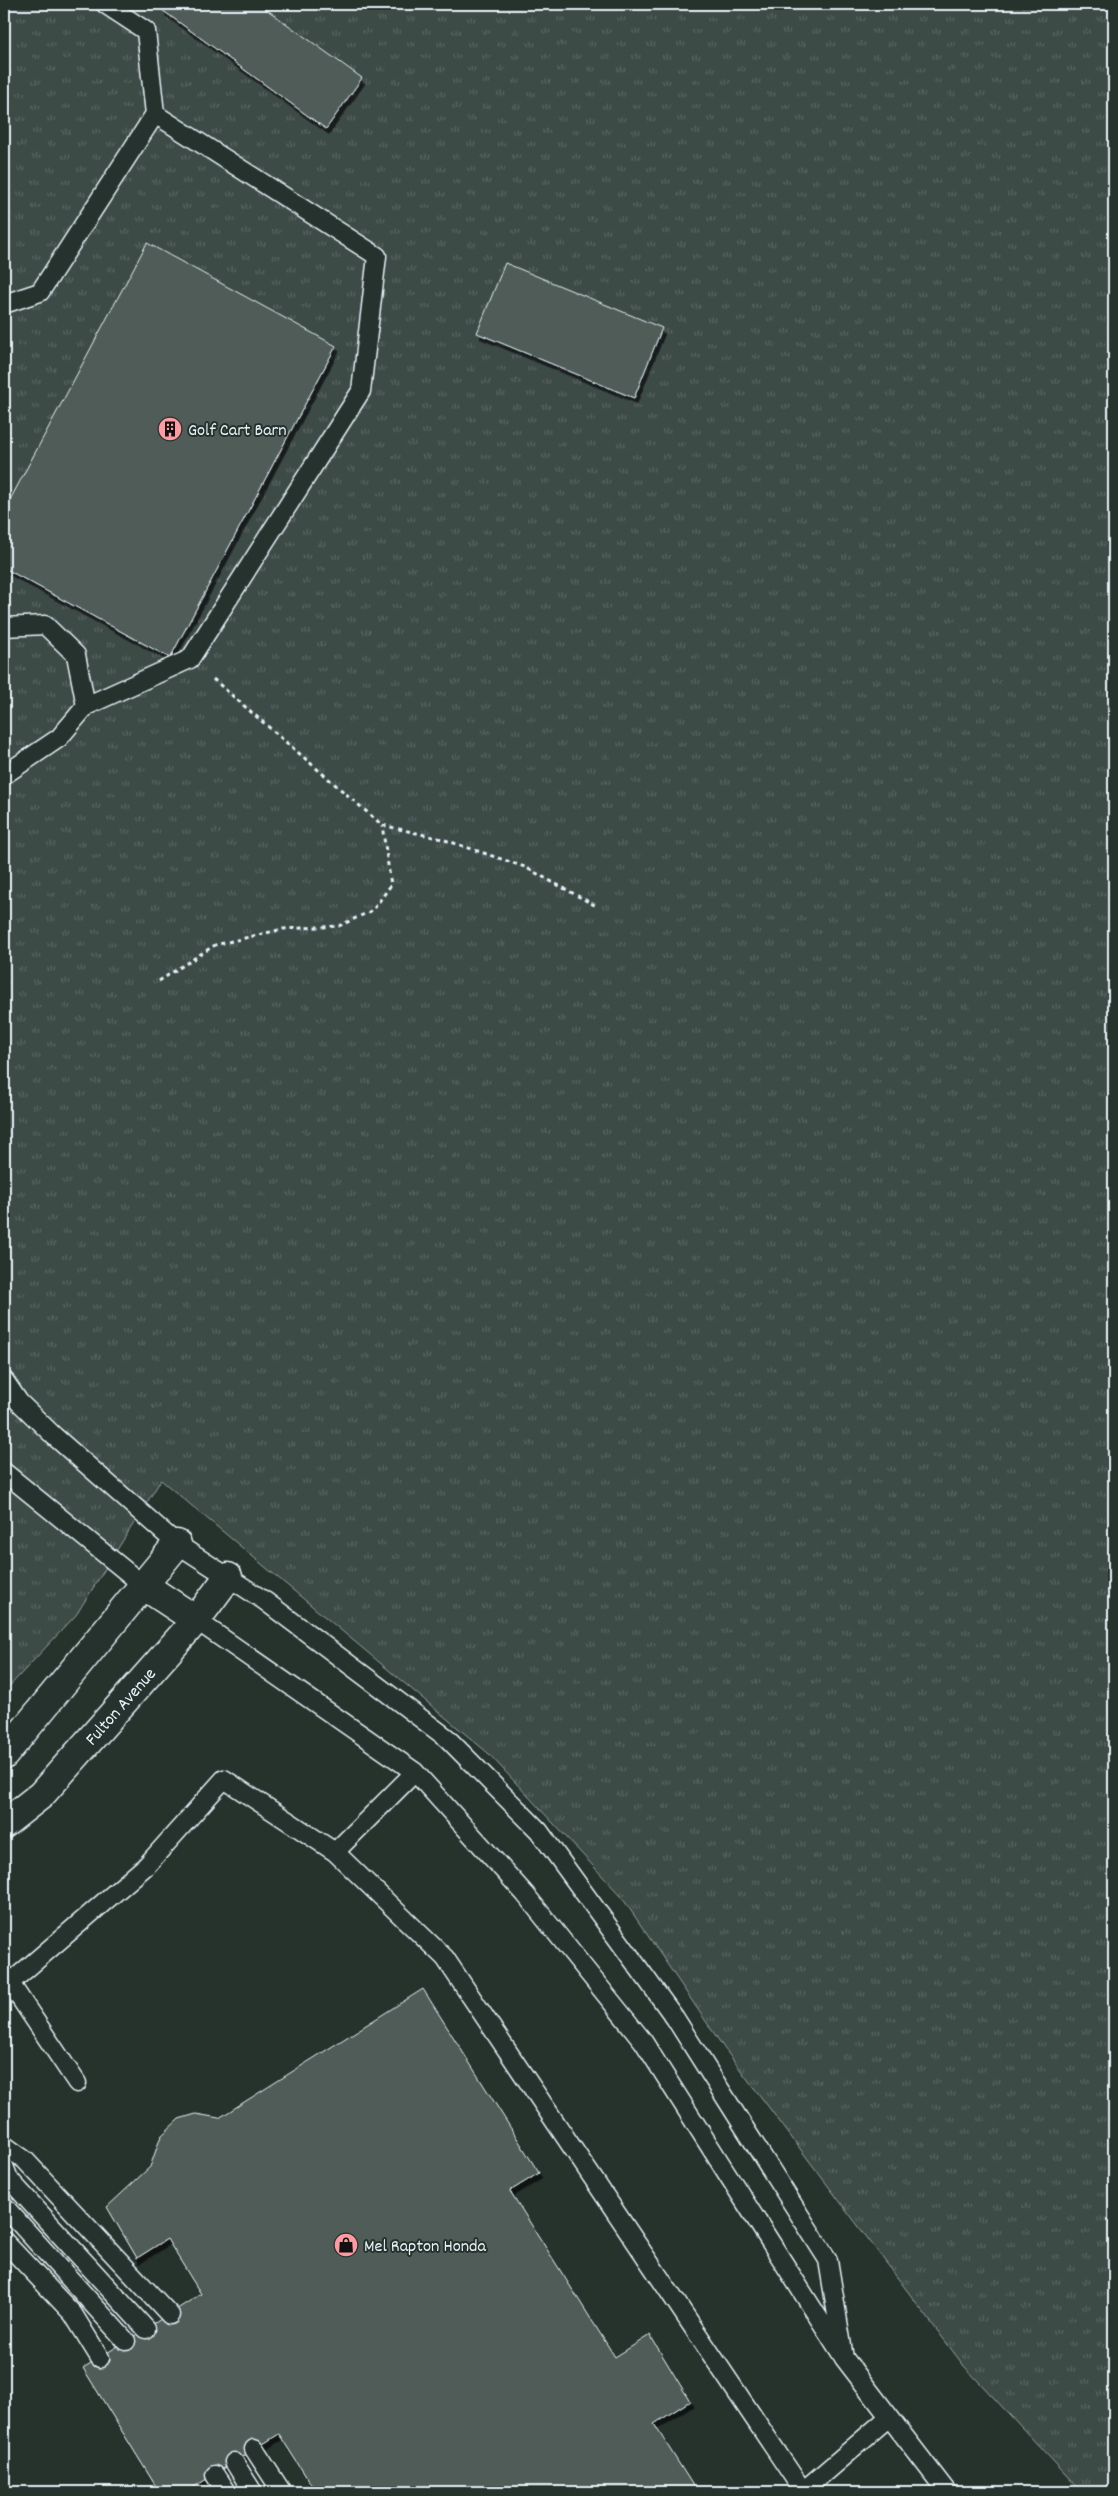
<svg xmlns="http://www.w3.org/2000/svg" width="1118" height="2496" viewBox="0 0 1118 2496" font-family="Dekko,sans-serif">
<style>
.grass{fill:url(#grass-tufts);stroke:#939ea0}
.building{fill:#505c59;stroke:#e8f1f8;filter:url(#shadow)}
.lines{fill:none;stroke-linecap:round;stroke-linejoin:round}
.lane-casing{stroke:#e8f1f8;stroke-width:21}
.street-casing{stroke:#e8f1f8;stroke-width:31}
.path{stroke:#e8f1f8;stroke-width:3;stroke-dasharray:4 4;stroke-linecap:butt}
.lane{stroke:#26332d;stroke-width:18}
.street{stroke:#26332d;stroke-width:28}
.labels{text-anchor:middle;stroke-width:4;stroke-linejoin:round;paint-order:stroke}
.poi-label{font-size:18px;fill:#e8f1f8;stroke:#26332d;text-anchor:start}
.street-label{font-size:18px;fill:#e8f1f8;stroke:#26332d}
</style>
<defs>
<pattern id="grass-tufts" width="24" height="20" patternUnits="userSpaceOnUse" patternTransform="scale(1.25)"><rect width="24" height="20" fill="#3e4b47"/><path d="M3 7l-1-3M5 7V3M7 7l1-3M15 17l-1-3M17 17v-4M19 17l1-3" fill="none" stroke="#5a6562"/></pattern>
<filter id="shadow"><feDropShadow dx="3" dy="5.5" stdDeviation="0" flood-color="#0009"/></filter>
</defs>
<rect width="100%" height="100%" fill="#26332d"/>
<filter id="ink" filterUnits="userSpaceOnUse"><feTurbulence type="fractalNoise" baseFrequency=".02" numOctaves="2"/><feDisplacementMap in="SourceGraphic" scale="10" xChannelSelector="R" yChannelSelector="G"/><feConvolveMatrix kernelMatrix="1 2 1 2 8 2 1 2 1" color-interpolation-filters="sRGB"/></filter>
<g filter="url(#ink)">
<path class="grass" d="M4,4H1114V2492H1082L964,2366L724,2048L621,1896L488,1753L161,1480L76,1615L4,1692Z"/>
<path class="building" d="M4,4H6L7,63H4Z
M167,4H259L362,78L326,129L162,10Z
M147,243L336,346L170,658L4,568V511Z
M505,263L662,328L634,398L477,333Z
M423,1989L539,2173L510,2191L615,2357L650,2335L690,2401L654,2424L697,2492H316L279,2434L186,2492H150L157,2488L83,2368L201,2294L167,2239L137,2258L107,2207L150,2167L161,2136L179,2119L196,2114L219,2118Z"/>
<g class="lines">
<g class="lane-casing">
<path id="lane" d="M105,4L146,31L155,114
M4,304L40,292L155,114L377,256L361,391L190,659L86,706
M4,627L45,625L76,655L86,706L59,738L4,775
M4,1380L19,1402L54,1436L177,1544L265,1601L447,1738L539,1831L675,2018L828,2260L844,2358
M4,1472L143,1585
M196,1620L415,1772L525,1894L643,2041L844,2358L947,2492
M335,1852L415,1772
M77,2083L10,1983L147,1865L224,1779L335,1852L445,1958L803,2491L889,2417
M4,2145L25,2160L170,2315
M4,2166L9,2179L146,2329
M4,2206L126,2341
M4,2241L73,2314L100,2358
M254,2449L282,2492
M234,2462L253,2492
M215,2475L226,2492"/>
</g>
<g class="street-casing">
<g id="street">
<path d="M143,1585L196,1620"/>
<path d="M4,1755L177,1544"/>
<path id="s1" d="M4,1824L41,1795L196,1620L228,1577"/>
</g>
</g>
<path class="path" d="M213,679L382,825L442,839L525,867L598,907
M159,981L215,945L283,929L339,926L373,910L391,885L382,825"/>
<use href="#lane" class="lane"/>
<use href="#street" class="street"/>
</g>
</g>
<defs>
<g id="building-disc" transform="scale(1.25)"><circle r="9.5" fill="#ff9aa2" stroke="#26332d"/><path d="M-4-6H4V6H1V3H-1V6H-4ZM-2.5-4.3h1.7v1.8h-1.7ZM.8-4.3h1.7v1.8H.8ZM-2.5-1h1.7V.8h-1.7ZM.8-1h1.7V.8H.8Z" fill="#111"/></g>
<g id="shop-disc" transform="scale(1.25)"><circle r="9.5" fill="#ff9aa2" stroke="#26332d"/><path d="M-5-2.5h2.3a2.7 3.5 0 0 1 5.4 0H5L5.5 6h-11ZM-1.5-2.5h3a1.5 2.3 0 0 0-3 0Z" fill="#111"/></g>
</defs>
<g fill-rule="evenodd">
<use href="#building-disc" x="170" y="429"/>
<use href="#shop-disc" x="346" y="2245"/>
</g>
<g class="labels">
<g class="poi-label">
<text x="188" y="435">Golf Cart Barn</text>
<text x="364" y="2251">Mel Rapton Honda</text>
</g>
<g class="street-label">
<text dy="6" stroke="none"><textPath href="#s1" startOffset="166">Fulton Avenue</textPath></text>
</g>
</g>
<rect width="1118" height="2496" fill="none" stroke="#26332d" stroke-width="20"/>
<rect x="10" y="10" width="1098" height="2476" fill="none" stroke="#e8f1f8" stroke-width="2" filter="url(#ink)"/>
</svg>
